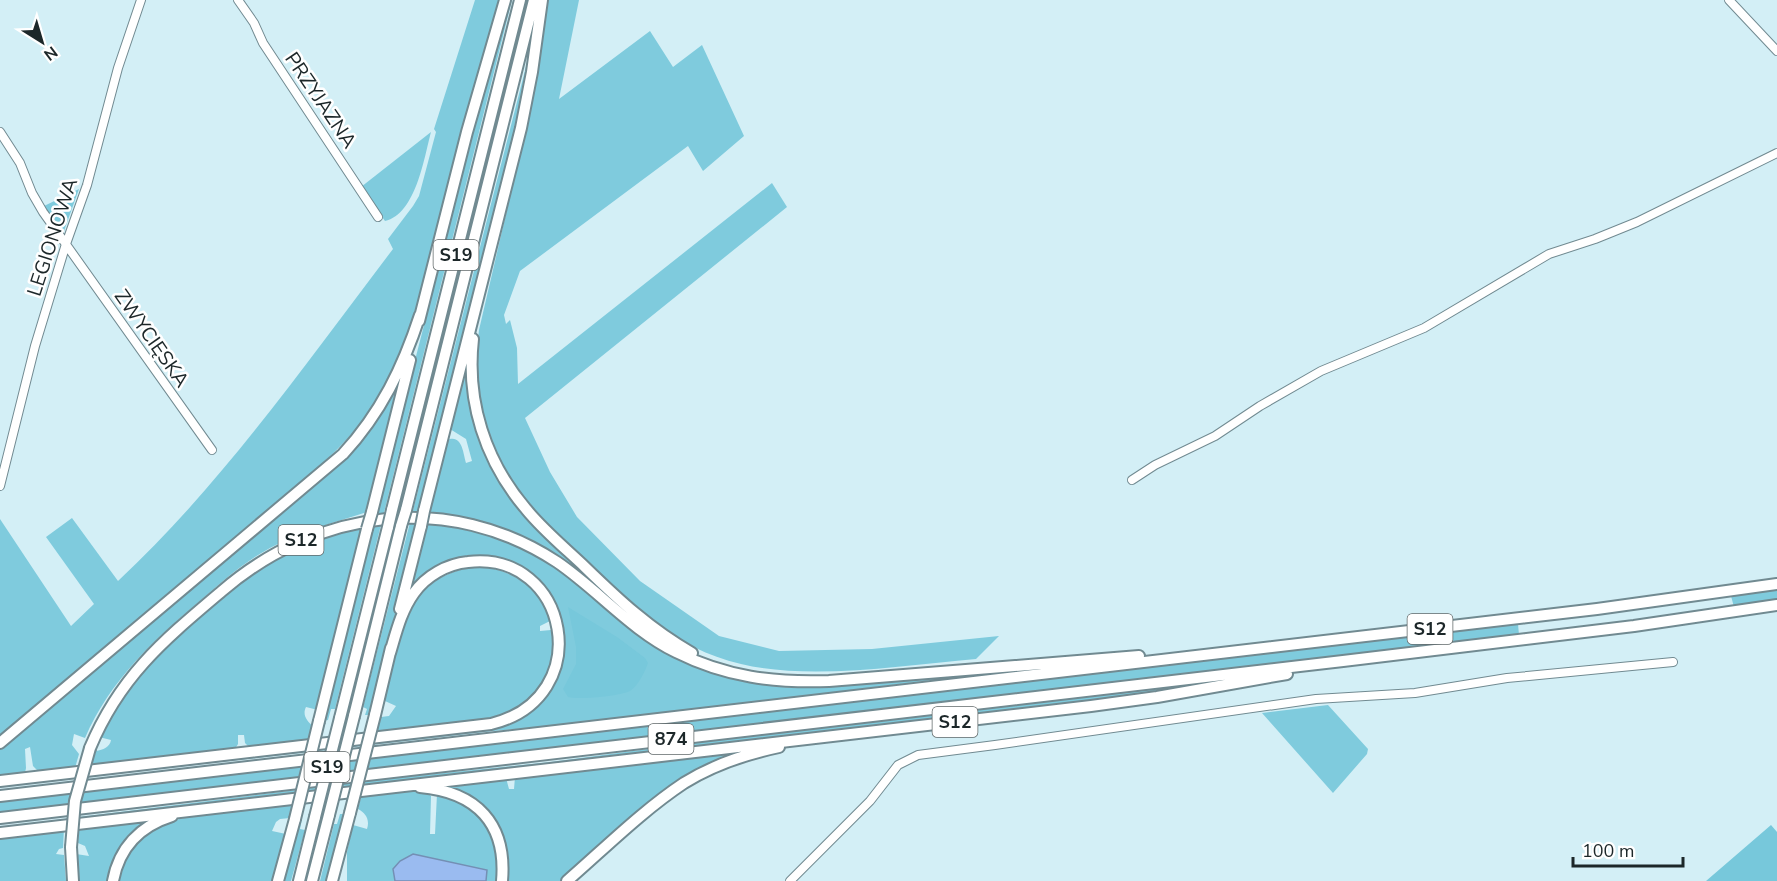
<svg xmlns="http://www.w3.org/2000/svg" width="1777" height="881" viewBox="0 0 1777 881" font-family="'Nunito Sans',sans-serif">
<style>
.green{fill:#7fcbdd}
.forest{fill:#77c8db}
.water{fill:#9abbf0;stroke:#748fb4;stroke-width:1.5}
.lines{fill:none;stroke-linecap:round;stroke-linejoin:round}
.minor-casing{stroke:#718a91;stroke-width:10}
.highway-casing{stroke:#718a91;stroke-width:14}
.minor{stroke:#fff;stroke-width:8}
.highway{stroke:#fff;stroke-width:10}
.highway-bridge-casing{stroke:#718a91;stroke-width:14;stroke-linecap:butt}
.highway-bridge{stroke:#fff;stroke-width:10}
.labels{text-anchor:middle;stroke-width:5;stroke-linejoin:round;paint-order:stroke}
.shield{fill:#fff;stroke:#606869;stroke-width:1.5}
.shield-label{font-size:18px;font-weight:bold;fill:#1c2729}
.street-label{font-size:20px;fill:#1c2729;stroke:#fff}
</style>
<rect width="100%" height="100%" fill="#d3eff6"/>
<path class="green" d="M475,0H501C472,80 454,164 433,247C420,296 408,348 382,393C363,426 335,452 307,478L0,736V519L71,626L94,604L46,537L72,518L118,581C223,483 306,363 393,249L388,239L413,206L419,196L436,132L434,129Z
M510,0H512L335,709H331L328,720L322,721L447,236L492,52Z
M525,0H529L348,717H344Z
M547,0H579L559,99L650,31L673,67L702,45L744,136L703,171L688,146L520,271L504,315L506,324L510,320L517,348L518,384L772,183L787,207L525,418L550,472L577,517L640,581L719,636L779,651L872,649L999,636L976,659C904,665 811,681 741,664C673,648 634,607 585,560C550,528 519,500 496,458C475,418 474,373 479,330L523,141L533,95Z
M534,35L524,100L370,715H365L367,709L363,707Z
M431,132C424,158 416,214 385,221L361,187Z
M79,189L64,231L42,207Z
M467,361L487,455L595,582C537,538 501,524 430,512L447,440C462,434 463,452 466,463L472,461L466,439L450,429Z
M402,378L367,512C336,522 301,531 270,548C244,562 223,581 201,600C154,640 110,680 85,738L74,734L72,745L79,754L75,768L38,771L33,766L30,747L25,749L26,768L25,773L0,776V746L325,474Z
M427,523C470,529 514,540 551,564C600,596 637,641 691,664C725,679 764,688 802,688C827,687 853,684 879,682C916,679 954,676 992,673L570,724L493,731L0,787V783L492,727C526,720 564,690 562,651C562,639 539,593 533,578L464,559L408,592Z
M358,528V530L363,529L318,710L306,707C302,715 307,721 313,726L310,741L249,747L245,743L244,735H238V744L235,749L91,766L96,751C103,750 110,747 111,740L99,737L130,685L173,640L245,578L260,567L309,542Z
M480,566C514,571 540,587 550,621L540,626V631L551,630L553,631C555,673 538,703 497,717C482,722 463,722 447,724C423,727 400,729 377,732L381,717L389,716L396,706L385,701C401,636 400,576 480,566Z
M1777,588V599L1734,607L1731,596Z
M1518,624L1519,635L0,814V800Z
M1196,684L1146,695L0,830V827L376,780L551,762L692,743Z
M1328,705L1368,749L1367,754L1333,793L1262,713Z
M749,749L713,763L563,881H506L481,806L470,797L444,786L506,778L509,789H514L515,777Z
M410,791H425L431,796L430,834H435L437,794L442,793C452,799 466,804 475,812C496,830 498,855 497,881H347V852L353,825L367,829C370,820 366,813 358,809L361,797Z
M293,805L290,818L280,819L276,822L272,831L286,834L276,881H117C123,864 128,850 141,837C168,811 255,809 293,805Z
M340,814H346L329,881H320L334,824H337Z
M319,816H324L306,881H303Z
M153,818L109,881H79L76,854L89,856L85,846L78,843L79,827Z
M298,819H302L300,829L305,830L291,881H282Z
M64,828L63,848L59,849L56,854L64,855L66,881H0V837Z"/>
<path class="forest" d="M568,607L617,637L645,658L648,663C645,672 638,686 630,691C620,696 579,700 568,697L563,689L576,664V647Z
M1771,825L1777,832V881H1706Z"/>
<path class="water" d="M413,854L487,870L486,881H395L393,869L400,861Z"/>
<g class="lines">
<g class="minor-casing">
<path id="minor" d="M238,0L254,23L263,43L378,217
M1729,0L1777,51
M0,132L20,163L32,193L43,212L212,450
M1132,480L1155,465L1215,436L1260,406L1321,371L1424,328L1549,254L1595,239L1637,222L1777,153
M0,486L35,346L66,244L87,185L118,68L141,0
M790,881L870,801L898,765L918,755L995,745L1316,699L1415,693L1507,678L1673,662"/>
</g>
<g class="highway-casing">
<path id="highway" d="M419,321L467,132L505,0
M473,339C466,401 485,461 526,509C543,530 565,548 585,567C619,600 650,629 692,653
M392,510L520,0
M406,510L534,0
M424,511L521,128L532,72L542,0
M372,512L410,360
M400,609L421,526
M375,715L391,648
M354,716L401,526
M340,718L388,527
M319,721L367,529
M0,743L343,454C381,413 403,367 420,315
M90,748C120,676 164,640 222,591C317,509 449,491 557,562C598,590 631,630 676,652C726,677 774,683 829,681L1139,656
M0,781L491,724C598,698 569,550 468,562C447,564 426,576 414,593C401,611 396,633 390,653
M420,787C477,792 507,824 502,881
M0,796L1597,609L1777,584
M0,818L1343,661L1634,626L1777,605
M0,833L1091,706L1157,697L1287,674
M71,847L73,881
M113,881C119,848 140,826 172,816
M278,881L295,819
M299,881L315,817
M312,881L329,815
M332,881L350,813
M567,881C605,848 642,811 684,783C713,765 746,754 779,747"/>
</g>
<use href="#minor" class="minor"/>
<use href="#highway" class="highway"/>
<g class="highway-bridge-casing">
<path id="highway-bridge" d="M401,526L406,510
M421,526L424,511
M388,527L392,510
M367,529L372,512
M350,813L375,715
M329,815L354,716
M315,817L340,718
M295,819L319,721
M71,847L75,801L90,748"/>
</g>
<use href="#highway-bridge" class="highway-bridge"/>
</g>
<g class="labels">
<g class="shield">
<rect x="433.5" y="240" width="45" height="30" rx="4.5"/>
<rect x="278.5" y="525" width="45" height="30" rx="4.5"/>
<rect x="1407.5" y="614" width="45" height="30" rx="4.5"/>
<rect x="932.5" y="707" width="45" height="30" rx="4.5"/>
<rect x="648.5" y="724" width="45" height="30" rx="4.5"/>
<rect x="304.5" y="752" width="45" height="30" rx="4.5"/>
</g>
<g class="shield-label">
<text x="456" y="261">S19</text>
<text x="301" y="546">S12</text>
<text x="1430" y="635">S12</text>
<text x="955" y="728">S12</text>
<text x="671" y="745">874</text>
<text x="327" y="773">S19</text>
</g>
<g class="street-label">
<text transform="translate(321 100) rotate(56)" y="7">PRZYJAZNA</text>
<text transform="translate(52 237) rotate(-72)" y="7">LEGIONOWA</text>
<text transform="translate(152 338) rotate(55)" y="7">ZWYCIĘSKA</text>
</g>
</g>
<g transform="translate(42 42) rotate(143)" stroke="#ffffff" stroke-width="4.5" paint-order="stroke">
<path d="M0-4.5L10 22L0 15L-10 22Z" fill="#1c2729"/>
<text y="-9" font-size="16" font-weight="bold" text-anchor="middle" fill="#1c2729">N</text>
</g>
<path d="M1573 857v9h110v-9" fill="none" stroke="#1c2729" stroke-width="3"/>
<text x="1582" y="857" font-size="18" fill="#1c2729" stroke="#ffffff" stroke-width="4.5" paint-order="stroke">100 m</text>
</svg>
